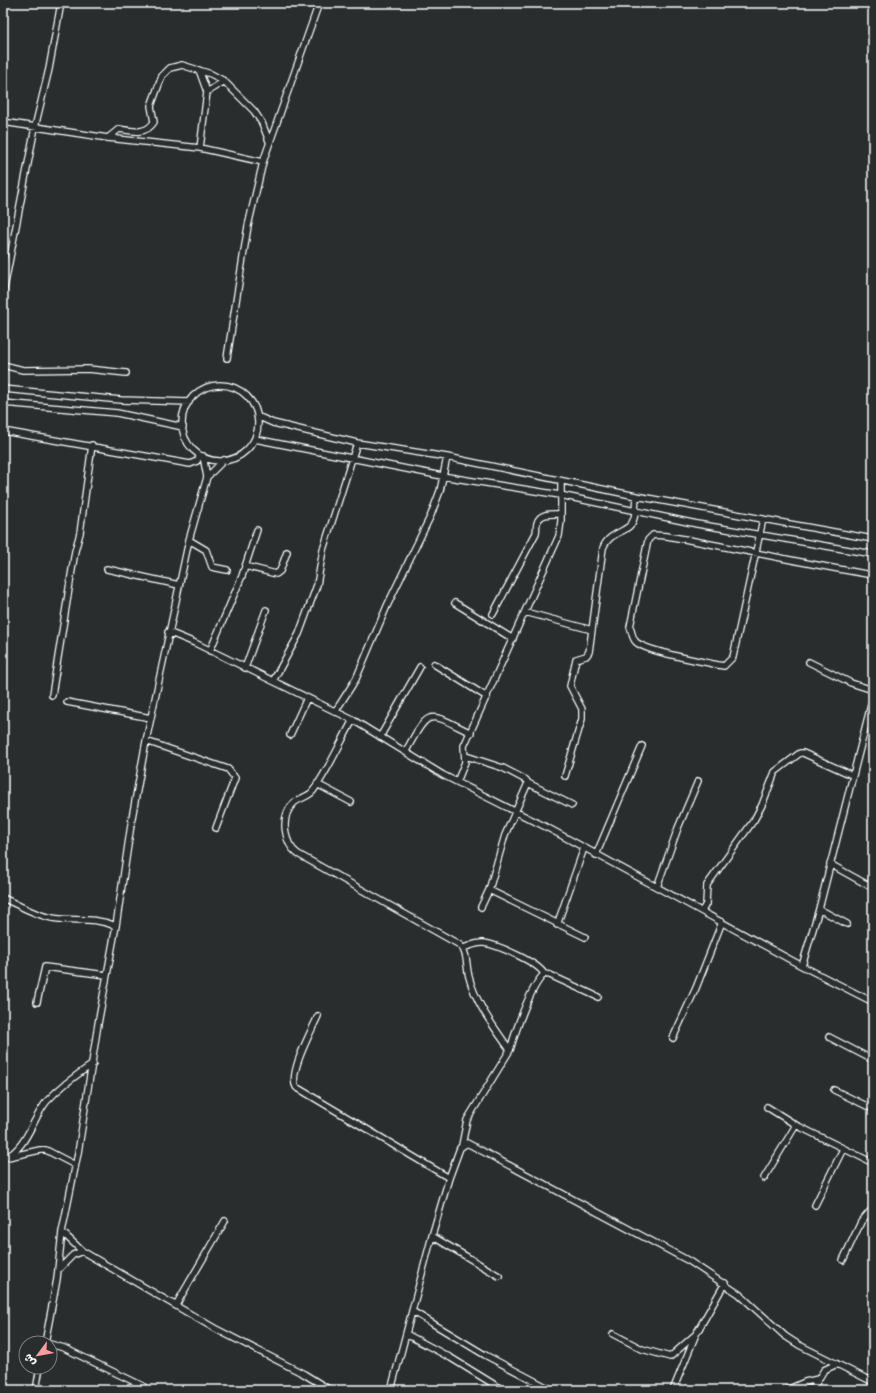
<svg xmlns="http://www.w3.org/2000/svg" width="876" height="1393" viewBox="0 0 876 1393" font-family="Delius,'Playpen Sans Arabic',sans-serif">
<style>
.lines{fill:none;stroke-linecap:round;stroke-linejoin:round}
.minor-casing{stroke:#fff;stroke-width:8}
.minor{stroke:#2a2d2e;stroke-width:5.5}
</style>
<rect width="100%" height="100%" fill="#2a2d2e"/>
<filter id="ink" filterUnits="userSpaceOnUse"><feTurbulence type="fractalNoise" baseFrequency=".025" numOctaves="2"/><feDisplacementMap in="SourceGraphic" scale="8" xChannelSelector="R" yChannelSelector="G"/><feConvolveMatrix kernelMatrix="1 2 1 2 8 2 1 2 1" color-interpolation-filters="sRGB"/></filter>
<g filter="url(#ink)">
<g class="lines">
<g class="minor-casing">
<path id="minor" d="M199,70L207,92L200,148
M207,92L224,81
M3,122L108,138L200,148L263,162
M108,138L119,129C132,131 146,135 154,122L151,106L162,76L170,68L182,65L211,74L224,81L254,111L262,123L269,141
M3,294L35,127L49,69L61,3
M227,358L248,226L263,162L319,3
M3,365L23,370L88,369L126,373
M182 423a38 38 0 1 1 76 0a38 38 0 1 1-76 0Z
M3,389L121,400L189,402
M3,403L117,413L183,427
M257,416L273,423L357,443L447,457L636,496L873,539
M3,431L190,464L197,461L200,455
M255,439L442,476L560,495L697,524L873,554
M203,456L207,477
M763,519L733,657L724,666L718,665C701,661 647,652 636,642C632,638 632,632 630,627L648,540L653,535L667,536C736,548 804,564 873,575
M189,540L206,550L212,567L227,570
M245,566L276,574L280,571L287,552
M107,569L179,585
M455,603L513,639
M525,612L592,630L603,548C610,530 631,533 634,518C636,512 635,503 636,496
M493,614L536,533C537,529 536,526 537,523C540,512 553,514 561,514
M168,632L195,643L353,720L443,775L548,828L802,966L873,1002
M210,651L242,576L257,530
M809,662L851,683L873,690
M434,664L487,697
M245,668L266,610
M273,681L299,634L317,585L323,550L357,443
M52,695L75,551L80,533L92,445
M67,702L151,718
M335,712L356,679L387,606L431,515L440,491L447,457
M353,720C340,743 328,771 313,791C309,797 298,798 293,804C280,817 284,844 298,854L460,945C468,953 466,966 469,977C476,1004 494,1027 510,1050L467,1120L462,1145
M290,735L307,698
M380,737L420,667
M146,741L228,769L235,778L216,828
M406,751C430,707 428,712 471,733
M466,756L503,768L526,780L528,783L505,835L489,890L481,907
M565,776L582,719V709L570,686L576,659L586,656L589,652L592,630
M457,782L465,762L464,746L559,536L561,521V481
M528,783L572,805
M317,784L351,802
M596,855L642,746
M830,864L873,888
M657,887L678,828L698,781
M489,890L585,937
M3,898C19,905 34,915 52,918C77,922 90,916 116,926
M819,909L847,924
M702,911L706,904L707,885L754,820L762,805L775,772L800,753H803L852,775
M557,925L584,848
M463,948C470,946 477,942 484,943C498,945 539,963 544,974
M802,966L819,909L873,697
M37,1002L45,967L106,975
M318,1016C312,1030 288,1073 296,1087L449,1178
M829,1037L873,1060
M673,1038L696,988L722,922
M510,1050C516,1030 530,988 544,974L550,975L598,997
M834,1090L873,1109
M767,1107L796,1125L873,1163
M8,1157L40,1150H46L75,1165
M3,1159C27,1149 32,1119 47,1101C61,1086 76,1075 93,1064
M764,1178L796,1125
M815,1205L843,1149
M62,1232L82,1251L214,1328L304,1374L330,1390
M432,1236L499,1276
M843,1260L861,1222L873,1208
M58,1270L73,1255L82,1251
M176,1305L225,1221
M412,1311L485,1355L550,1389
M406,1334L451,1358L503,1390
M613,1334L642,1349L670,1357L696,1334L725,1283
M45,1343L57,1279L62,1232L78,1153L98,1024L116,926L132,818L146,741L189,540L207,477L224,460
M50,1344L64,1348L143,1386
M36,1390L40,1367
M391,1390L432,1236L449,1178L460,1148L467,1143L689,1261L739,1294L785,1336L799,1345L873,1382
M673,1390L696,1334
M787,1390L805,1382L818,1379
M812,1390L824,1370L837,1364"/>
</g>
<use href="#minor" class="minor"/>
</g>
</g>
<rect width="876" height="1393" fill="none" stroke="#2a2d2e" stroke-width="16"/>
<rect x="8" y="8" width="860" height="1377" fill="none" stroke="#fff" stroke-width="1.5" filter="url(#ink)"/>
<g transform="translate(38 1355) rotate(238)"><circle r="19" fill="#2a2d2e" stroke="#7f8182"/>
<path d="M0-3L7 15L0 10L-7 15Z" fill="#ff9aa2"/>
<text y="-6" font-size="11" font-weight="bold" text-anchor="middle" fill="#ffffff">ش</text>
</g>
</svg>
